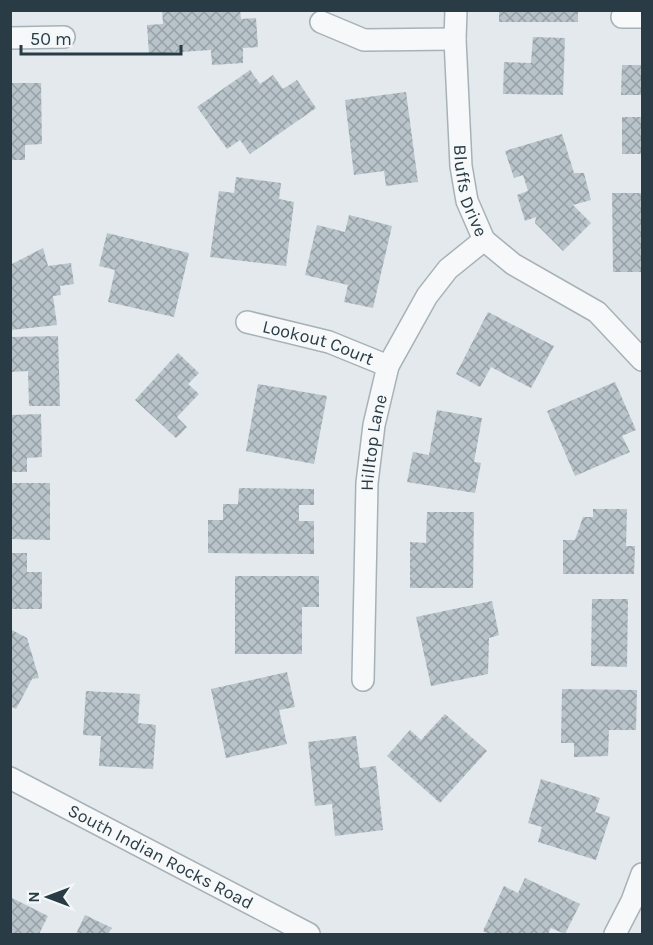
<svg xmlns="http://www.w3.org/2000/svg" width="653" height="945" viewBox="0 0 653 945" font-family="Karla,sans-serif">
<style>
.building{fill:url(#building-cross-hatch)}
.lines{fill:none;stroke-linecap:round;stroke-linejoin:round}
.minor-casing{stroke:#a7b2b7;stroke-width:24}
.minor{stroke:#f6f8fa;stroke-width:21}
.labels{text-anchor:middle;stroke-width:6;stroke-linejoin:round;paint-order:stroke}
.street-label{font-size:18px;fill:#293c46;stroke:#f3f7f9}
</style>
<defs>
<pattern id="building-cross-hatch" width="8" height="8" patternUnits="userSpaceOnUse" patternTransform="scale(1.5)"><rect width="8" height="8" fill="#b9c4ca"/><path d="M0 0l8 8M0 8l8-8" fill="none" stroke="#96a0a6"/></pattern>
</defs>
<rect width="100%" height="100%" fill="#e3e9ec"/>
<path class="building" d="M162,10H240L241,19L256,18L258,47L243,48V63L212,65L211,50L149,54L147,25L163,24Z
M499,10H578V22H499Z
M533,37L565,38L563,95L503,94L504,62L531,63Z
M622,65H642V95H621Z
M250,70L260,84L273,75L283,89L297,80L316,108L250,154L240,140L227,149L197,107Z
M10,83H41L42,144L25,145V160H10Z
M406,92L418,182L386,186L384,171L354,175L345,100Z
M622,117H642V154H622Z
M562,134L574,173H584L591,200L573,205L591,223L563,251L535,223L536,217L525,221L517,195L528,191L523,175L514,178L505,151Z
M236,177L281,183L279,199L294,202L286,266L210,257L219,191L234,193Z
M612,193H642V272H613Z
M349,215L392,226L373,308L344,302L348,285L305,275L317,225L345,232Z
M107,233L189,253L174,317L108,302L115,270L99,266Z
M43,248L48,266L71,263L74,284L60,286L61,295L53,296L57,325L11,330L10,265Z
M488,312L554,346L531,388L491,367L480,387L456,374Z
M58,336L60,406H29L28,371L10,372V337Z
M178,353L199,373L188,384L199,394L177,417L187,427L176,438L135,400Z
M615,382L636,430L622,436L630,452L575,476L547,411Z
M258,384L327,396L314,464L246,451Z
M437,410L482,418L474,462L481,463L475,493L407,482L413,452L429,455Z
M41,414L42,457L27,458V472H10L11,415Z
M10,483H50V540L10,539Z
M239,488L314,489V505H299V521H314V554L208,553V520H223V504H238Z
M593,509H627L626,546H635L634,574H563V540H575L583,517H593Z
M427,512H474L473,588H410V542L426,543Z
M10,553H27V572H42V609H10Z
M235,576H319V607H302V654H235Z
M592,599H628L627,667L591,666Z
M492,601L499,635L489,638L488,674L431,686L416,617Z
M10,629L27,638L39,678L32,679L16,709L10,706Z
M287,672L295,707L279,710L287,744L226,758L211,689Z
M562,689L637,690L636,730H609L608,756L574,757V743H561Z
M86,691L140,694L138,723L156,725L153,769L99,766L101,736L83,735Z
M445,714L487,751L440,803L387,756L410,730L421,740Z
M356,736L360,768L376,766L383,830L335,836L332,804L315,806L308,742Z
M541,779L600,798L595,812L610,817L596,860L538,842L542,827L528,823Z
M525,878L580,904L565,934L551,928L548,934H489L483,931L504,886L518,893Z
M10,897L48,916L39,934H10Z
M85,915L112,928L108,934H76Z"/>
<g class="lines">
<g class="minor-casing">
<g id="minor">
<path id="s1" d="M456,10L455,39L461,166L467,201L484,240L513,264L597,312L642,360"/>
<path d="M622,17H642"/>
<path d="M321,22L364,40L455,39"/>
<path d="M10,38L64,37"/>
<path id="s2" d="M247,322L329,342L388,366"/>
<path id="s3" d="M363,680L367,483L374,425L388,366L427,296L448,269L484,240"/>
<path id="s4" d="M10,778L309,934"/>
<path d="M615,934L632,901L642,874"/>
</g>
</g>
<use href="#minor" class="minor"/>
</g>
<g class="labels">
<g class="street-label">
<text dy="6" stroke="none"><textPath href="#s1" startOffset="182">Bluffs Drive</textPath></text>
<text dy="6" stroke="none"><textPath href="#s2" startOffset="74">Lookout Court</textPath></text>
<text dy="6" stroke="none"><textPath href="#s3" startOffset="238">Hilltop Lane</textPath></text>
<text dy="6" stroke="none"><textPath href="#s4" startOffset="170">South Indian Rocks Road</textPath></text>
</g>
</g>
<rect width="653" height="945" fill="none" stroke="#293c46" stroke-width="24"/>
<g transform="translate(48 897) rotate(270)" stroke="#f3f7f9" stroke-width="4.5" paint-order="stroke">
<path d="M0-4.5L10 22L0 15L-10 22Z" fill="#293c46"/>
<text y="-9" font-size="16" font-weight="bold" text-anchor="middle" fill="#293c46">N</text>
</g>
<path d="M21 45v9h160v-9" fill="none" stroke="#293c46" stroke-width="3"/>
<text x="30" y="45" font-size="18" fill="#293c46" stroke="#f3f7f9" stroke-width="4.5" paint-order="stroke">50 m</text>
</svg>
